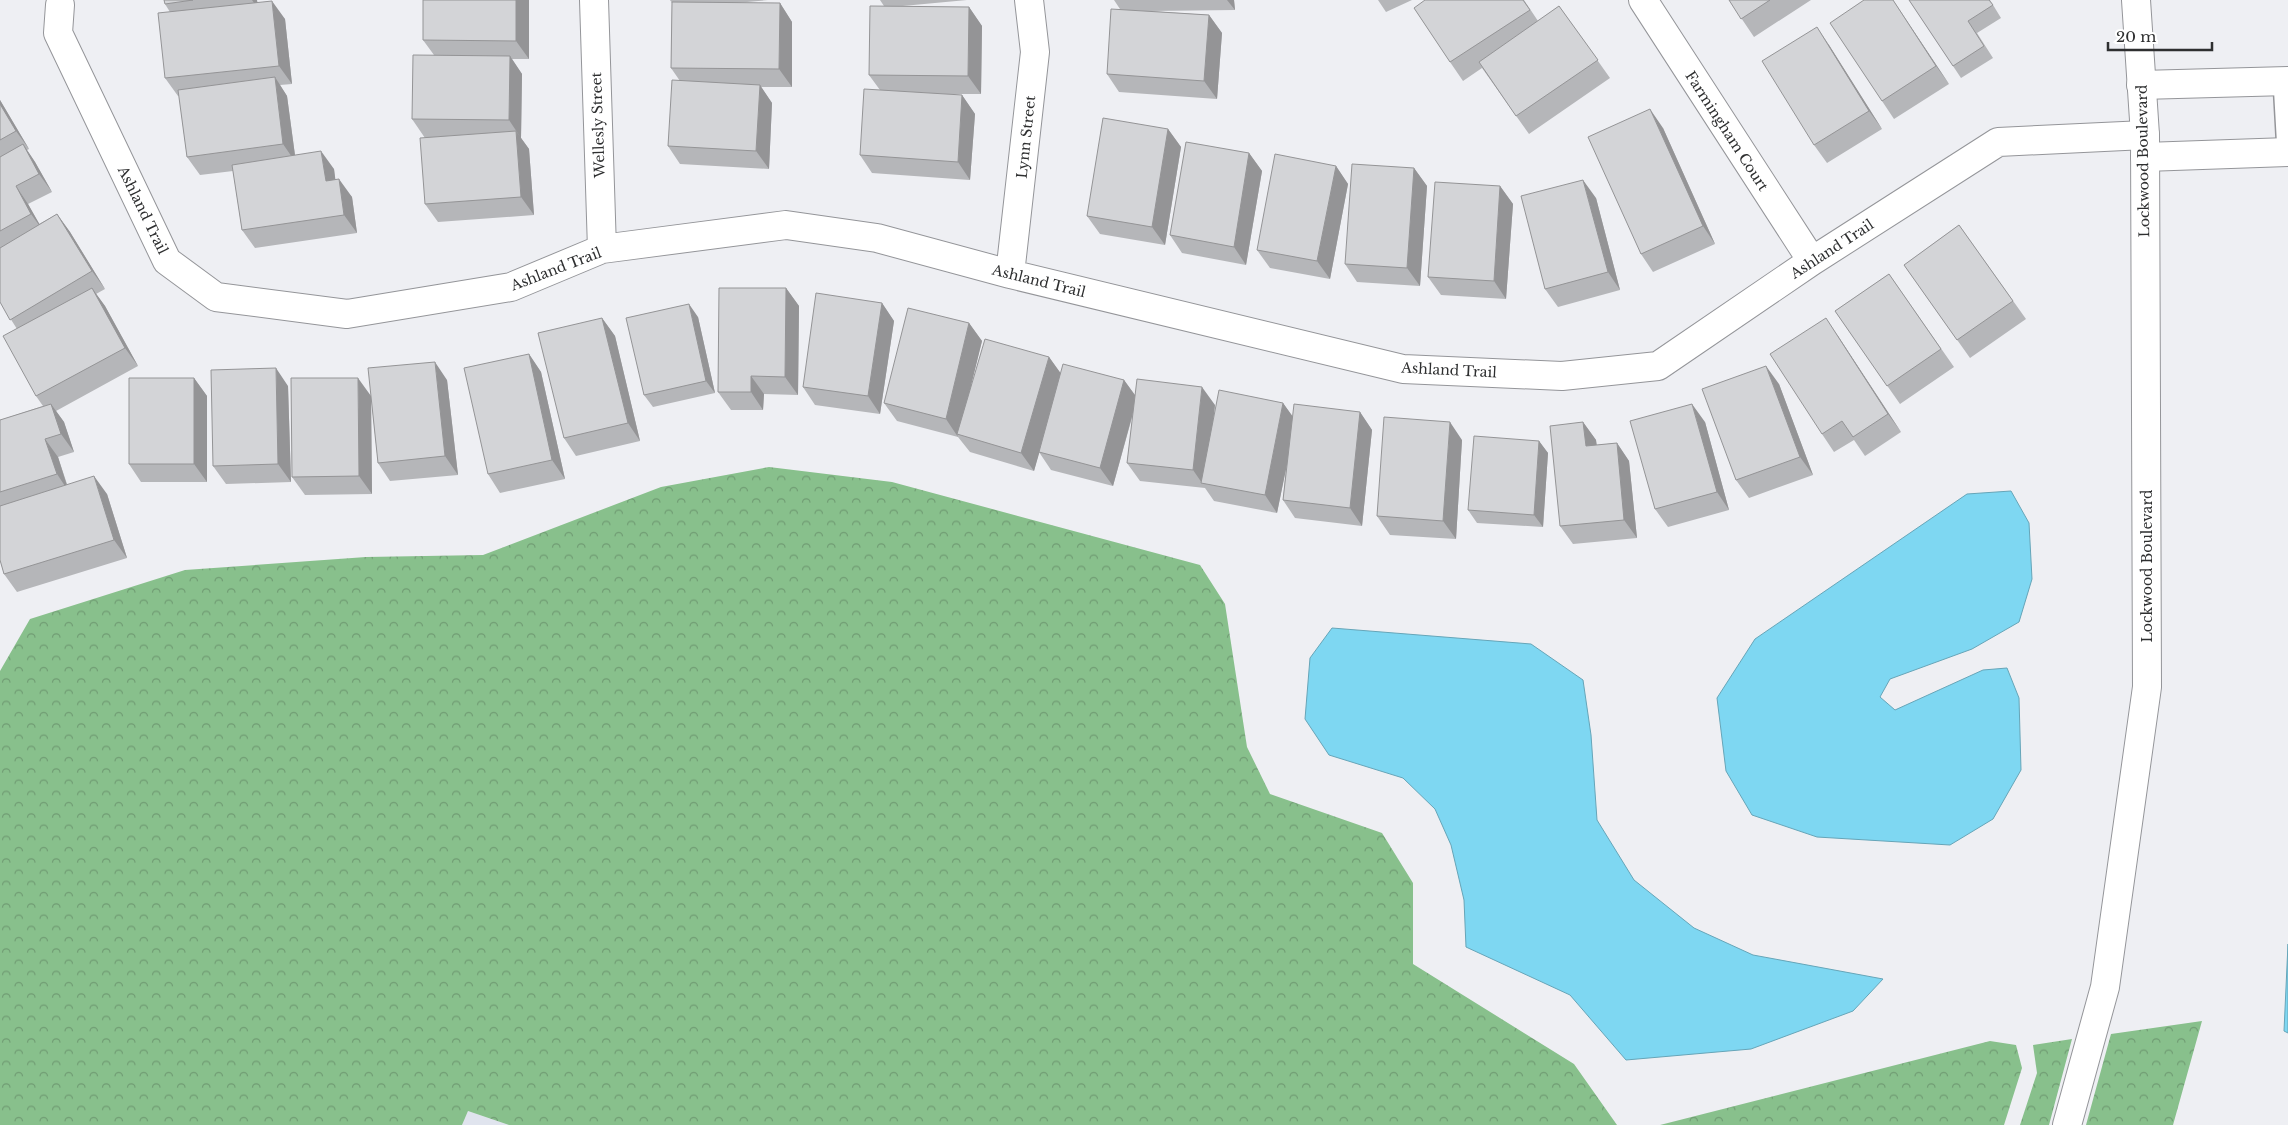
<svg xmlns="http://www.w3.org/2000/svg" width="2288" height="1125" viewBox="0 0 2288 1125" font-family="'Libre Baskerville',serif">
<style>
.built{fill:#e0e4ee}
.forest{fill:url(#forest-crowns)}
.water{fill:#7ed7f2;stroke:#66a5b8}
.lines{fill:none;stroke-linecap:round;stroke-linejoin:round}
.lane-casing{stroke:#949599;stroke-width:18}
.street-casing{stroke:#949599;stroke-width:30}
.secondary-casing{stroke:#949599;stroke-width:30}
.lane{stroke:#fff;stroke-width:15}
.street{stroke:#fff;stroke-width:28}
.secondary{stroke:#fff;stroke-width:28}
.wall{fill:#b5b6b9}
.shaded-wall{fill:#949496}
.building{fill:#d3d4d7;stroke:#949496}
.labels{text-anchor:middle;stroke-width:4;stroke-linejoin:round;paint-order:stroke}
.street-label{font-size:14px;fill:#2e2f30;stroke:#fff}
</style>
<defs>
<pattern id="forest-crowns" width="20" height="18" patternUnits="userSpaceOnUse" patternTransform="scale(1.25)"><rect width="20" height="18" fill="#88c08c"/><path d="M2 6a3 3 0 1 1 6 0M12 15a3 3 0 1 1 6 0" fill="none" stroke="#709c73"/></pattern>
</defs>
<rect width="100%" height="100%" fill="#eeeff3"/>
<path class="built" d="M468,1111L509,1125H462Z"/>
<path class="forest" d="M769,467L892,482L1200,565L1225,604L1247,747L1270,794L1382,833L1413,883V964L1574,1064L1617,1125H509L468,1111L462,1125H0V671L30,619L185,570L366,557L483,555L661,487Z
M2202,1021L2173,1125H2086L2111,1034Z
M2072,1039L2049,1125H2020L2037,1073L2033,1045Z
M1990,1041L2016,1045L2022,1068L2004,1125H1660Z"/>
<path class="water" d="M2011,491L2029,523L2032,579L2019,622L1972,649L1890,679L1880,697L1895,710L1983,670L2007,668L2019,698L2021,770L1993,819L1950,845L1817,837L1752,815L1726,771L1717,698L1755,639L1967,494Z
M1332,628L1531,644L1583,680L1591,735L1597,820L1634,880L1694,928L1753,955L1883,979L1853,1011L1751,1049L1626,1060L1570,995L1466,947L1464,900L1451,845L1435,809L1403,778L1329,755L1305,719L1310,658Z
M2288,944V1033L2284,1031Z"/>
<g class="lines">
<g class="lane-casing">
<path id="lane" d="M2281,81L2285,152"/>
</g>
<g class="street-casing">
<path id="street" d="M594,0L602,249
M1643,0L1812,261
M60,5L58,33L167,261L216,297L347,314L511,287L602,249L786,225L877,238L1010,274L1403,369L1562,376L1658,366L1812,261L1998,142L2145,135
M2141,85L2288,81
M2145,157L2288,152
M1010,274L1035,52L1029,0"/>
</g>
<g class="secondary-casing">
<path id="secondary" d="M2067,1125L2105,987L2147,687L2145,135L2136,0"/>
</g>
<use href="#lane" class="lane"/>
<use href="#street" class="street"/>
<use href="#secondary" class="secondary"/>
</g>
<path class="wall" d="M164,0H257V2L285,19L292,84L280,85L287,96L295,155L334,169L335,180L352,197L357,233L255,248L242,230L233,171L200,175L187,157L179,96H178L165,78L170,12L165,4Z
M423,0H529V59H512L522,74L521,138L529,149L534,215L438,222L425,204L432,138H425L412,119L434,55L423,40Z
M670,0H768L736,3H780L792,22V87H761L772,103L769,169L680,164L668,146L680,81L671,68L672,3Z
M880,0H967L892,7H969L982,26L981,94H939L962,95L975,114L970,180L872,173L860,155L880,90L869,75L884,6Z
M1114,0H1234L1235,10L1151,11L1209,15L1222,33L1217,99L1119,92L1107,74L1120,9Z
M1378,0H1412L1386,12Z
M1425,0H1524L1538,21L1559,6L1610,78L1529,134L1482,68L1463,81L1450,62Z
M1729,0H1811L1754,37Z
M1893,0L1949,84L1894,119L1882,101Z
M1909,0H1990L2001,18L1977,33L1993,58L1961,78Z
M1829,45L1882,129L1827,163L1814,145Z
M0,100L29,149L27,150L35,162L52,192L28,204L39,224L57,214L70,232L105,289L96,294L105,306L138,366L56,411L64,422L74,452L58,457L67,484L107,494L127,558L17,592L4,574L0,560V420L43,406L36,396L17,329L0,302Z
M1663,128L1715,244L1653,272L1641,254Z
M1168,129L1181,147L1165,245L1100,234L1087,216Z
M1249,153L1262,171L1246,265L1182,253L1170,235Z
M1336,166L1348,184L1330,279L1270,268L1257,250Z
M1414,168L1427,186L1420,286L1357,282L1345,264Z
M1500,186L1513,204L1506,299L1441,295L1428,277Z
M1596,198L1620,290L1558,307L1545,289Z
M1959,225L2026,319L1970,358L1904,265Z
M1889,274L1954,367L1900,404L1835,311Z
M786,288L799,306L798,395L764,394L763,410H731L718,392Z
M882,303L894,321L880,414L815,405L803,387Z
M698,317L715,393L653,407L644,395Z
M602,318L615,336L640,441L576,456L564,438Z
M969,323L982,341L971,384L1049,357L1060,373L1124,380L1135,395L1215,405L1213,423L1283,403L1292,416L1360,412L1372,430L1362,526L1295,518L1283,500L1286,468L1277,513L1214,501L1205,488L1140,481L1127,463L1133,414L1113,486L1051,470L1039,452L1034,471L970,452L958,437L897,421L884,403Z
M1838,336L1901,432L1865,456L1854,440L1834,452L1822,434Z
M529,354L541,372L565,479L500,493L488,474Z
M194,378L207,396V482H141L129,464Z
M447,380L458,475L390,481L378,463L371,396L372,494L305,495L292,477L371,395Z
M1779,384L1813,475L1749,498L1736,480Z
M288,386L291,482L226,484L213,466Z
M1583,422L1596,440L1597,445L1617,443L1629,461L1637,538L1573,544L1560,526Z
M1705,422L1729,510L1668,527L1655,509Z
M1462,440L1456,539L1390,535L1377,516Z
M1539,441L1548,453L1543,527L1477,523L1468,510Z"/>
<path class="shaded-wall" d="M252,0H257L259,10Z
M516,0H529V59L516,41Z
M1227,0H1234L1235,10Z
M1893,0L1949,84L1936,66Z
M272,1L285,19L292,84L279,66Z
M780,3L792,22V87L779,69Z
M969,7L982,26L981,94L968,76Z
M1209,15L1222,33L1217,99L1204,81Z
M1817,27L1829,45L1882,129L1869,111Z
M510,56L522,74L521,138L509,120Z
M275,77L287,96L296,163L283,144Z
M760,85L772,103L769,169L756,151Z
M962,95L975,114L970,180L958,162Z
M0,100L29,149L16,131L0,104Z
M1650,109L1663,128L1715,244L1703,226Z
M1168,129L1181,147L1165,245L1152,227Z
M516,131L529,149L534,215L521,197Z
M23,144L35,162L52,192L39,174Z
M321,151L334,169L338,199L326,181Z
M1249,153L1262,171L1246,265L1234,247Z
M1336,166L1348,184L1330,279L1317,261Z
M1414,168L1427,186L1420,286L1407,268Z
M339,179L352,197L357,233L344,215Z
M1583,180L1596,198L1620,290L1608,272Z
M16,186L28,204L44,232L31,214Z
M1500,186L1513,204L1506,299L1494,281Z
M57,214L70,232L105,289L92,271Z
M92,288L105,306L138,366L125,348Z
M786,288L799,306L798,395L785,377Z
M882,303L894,321L880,414L868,396Z
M689,304L698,317L715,393L706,381Z
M602,318L615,336L640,441L628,423Z
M1826,318L1838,336L1901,432L1888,414Z
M969,323L982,341L959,435L957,434L958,437L946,419Z
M529,354L541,372L565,479L552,460Z
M1049,357L1062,375L1034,471L1021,453Z
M435,362L447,380L458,475L445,456Z
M1766,366L1779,384L1813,475L1800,457Z
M276,368L288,386L291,482L278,464Z
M751,376L764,394L763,410L751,392Z
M194,378L207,396V482L194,464Z
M358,378L371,396L372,494L359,476Z
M1124,380L1137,398L1113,486L1100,468Z
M1202,387L1215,405L1206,484L1202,483L1193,470Z
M1283,403L1296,421L1277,513L1265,495Z
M51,404L64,422L74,452L61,434Z
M1692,404L1705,422L1729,510L1717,492Z
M1360,412L1372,430L1362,526L1350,508Z
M1450,422L1462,440L1456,539L1443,521Z
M1583,422L1596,440L1598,464L1586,446Z
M45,439L58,457L69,492L57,474Z
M1539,441L1548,453L1543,527L1534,515Z
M1617,443L1629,461L1637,538L1624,520Z
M94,476L107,494L127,558L114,540Z"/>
<path class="building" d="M164,0H193L165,4Z
M423,0H516V41L423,40Z
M1425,0H1523L1530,10L1450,62L1414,8Z
M1729,0H1770L1741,19Z
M1864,0H1893L1936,66L1882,101L1830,23Z
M1909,0H1989L1993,5L1968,21L1984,46L1953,66Z
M272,1L279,66L165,78L158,13Z
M672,2L780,3L779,69L671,68Z
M870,6L969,7L968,76L869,75Z
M1559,6L1598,60L1516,116L1479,62Z
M1111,9L1209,15L1204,81L1107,74Z
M1817,27L1869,111L1814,145L1762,61Z
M413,55L510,56L509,120L412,119Z
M275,77L283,144L187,157L178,90Z
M672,80L760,85L756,151L668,146Z
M864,89L962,95L958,162L860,155Z
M0,104L16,131L0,140Z
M1650,109L1703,226L1641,254L1588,137Z
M1103,118L1168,129L1152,227L1087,216Z
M516,131L521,197L425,204L420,138Z
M1186,142L1249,153L1234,247L1170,235Z
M23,144L39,174L16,186L31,214L0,231V157Z
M321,151L326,181L339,179L344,215L242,230L232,165Z
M1275,154L1336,166L1317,261L1257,250Z
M1352,164L1414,168L1407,268L1345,264Z
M1583,180L1608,272L1545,289L1521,196Z
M1435,182L1500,186L1494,281L1428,277Z
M57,214L92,271L10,320L0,302V248Z
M1959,225L2013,301L1957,340L1904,265Z
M1889,274L1941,349L1887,386L1835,311Z
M92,288L125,348L36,396L3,336Z
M719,288H786L785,377L751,376V392H718Z
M816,293L882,303L868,396L803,387Z
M689,304L706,381L644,395L626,318Z
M908,308L969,323L946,419L884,403Z
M602,318L628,423L564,438L538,333Z
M1826,318L1888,414L1853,437L1842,421L1822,434L1770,354Z
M985,339L1049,357L1021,453L957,434Z
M529,354L552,460L488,474L464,368Z
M435,362L445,456L378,463L368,368Z
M1063,364L1124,380L1100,468L1039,452Z
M1766,366L1800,457L1736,480L1702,389Z
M276,368L278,464L213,466L211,370Z
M129,378H194V464H129Z
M291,378H358L359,476L292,477Z
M1137,379L1202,387L1193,470L1127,463Z
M1219,390L1283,403L1265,495L1201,483Z
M51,404L61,434L45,439L57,474L0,492V420Z
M1294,404L1360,412L1350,508L1283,500Z
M1692,404L1717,492L1655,509L1630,421Z
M1384,417L1450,422L1443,521L1377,516Z
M1583,422L1586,446L1617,443L1624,520L1560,526L1550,426Z
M1474,436L1539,441L1534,515L1468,510Z
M94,476L114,540L4,574L0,560V506Z"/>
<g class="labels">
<g class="street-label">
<text transform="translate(598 125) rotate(-92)" y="5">Wellesly Street</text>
<text transform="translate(1727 131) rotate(57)" y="5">Farmingham Court</text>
<text transform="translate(1026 137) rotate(-84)" y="5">Lynn Street</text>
<text transform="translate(2143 161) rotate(-91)" y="5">Lockwood Boulevard</text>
<text transform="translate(143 210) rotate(64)" y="5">Ashland Trail</text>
<text transform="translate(1832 249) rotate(-33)" y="5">Ashland Trail</text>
<text transform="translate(556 269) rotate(-21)" y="5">Ashland Trail</text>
<text transform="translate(1039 281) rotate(14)" y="5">Ashland Trail</text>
<text transform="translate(1449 370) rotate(3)" y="5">Ashland Trail</text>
<text transform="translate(2147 566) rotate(-90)" y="5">Lockwood Boulevard</text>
</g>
</g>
<path d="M2108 42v8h104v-8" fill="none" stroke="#2e2f30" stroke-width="2.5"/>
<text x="2116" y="42" font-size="15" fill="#2e2f30" stroke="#ffffff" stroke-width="4" paint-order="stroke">20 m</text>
</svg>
